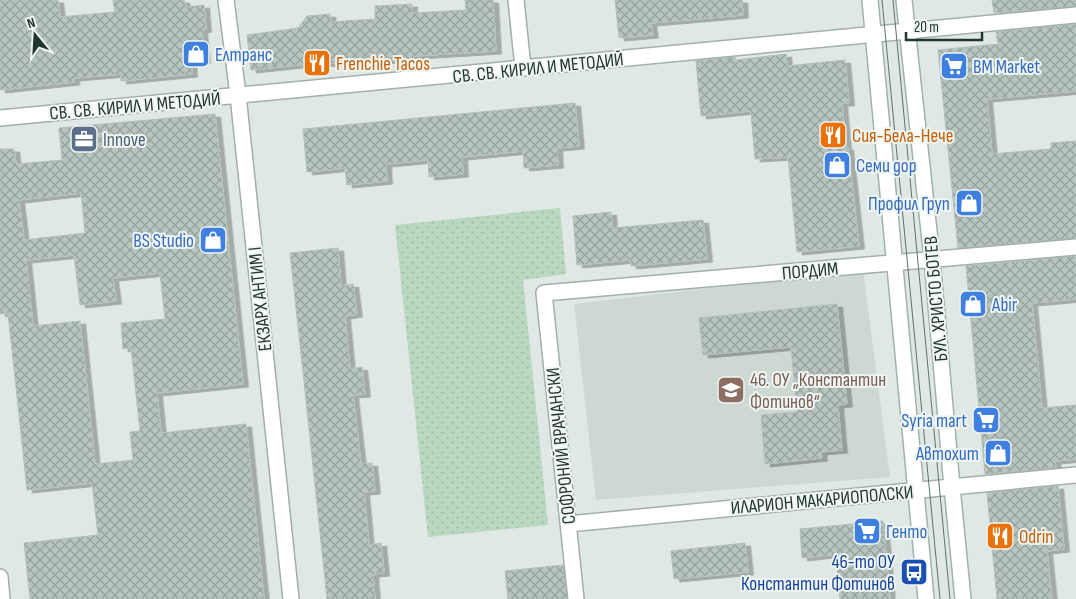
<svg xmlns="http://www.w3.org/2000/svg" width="1076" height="599" viewBox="0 0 1076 599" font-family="'Sofia Sans Condensed',sans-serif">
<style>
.built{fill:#cdd8d3}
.park{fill:url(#park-dots)}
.building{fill:url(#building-cross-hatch);stroke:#b2c1ba;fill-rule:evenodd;filter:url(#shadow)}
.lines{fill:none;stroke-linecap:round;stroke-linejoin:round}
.street-casing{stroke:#a3afaa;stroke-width:18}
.secondary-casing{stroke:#a0b3ab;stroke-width:18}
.street{stroke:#fff;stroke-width:15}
.secondary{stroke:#fff;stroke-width:15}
.tram{stroke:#5c726b;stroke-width:1}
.labels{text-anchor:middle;stroke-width:4;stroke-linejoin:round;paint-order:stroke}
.shop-label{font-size:19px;fill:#366cbe;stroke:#eff5f2;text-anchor:start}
.food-label{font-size:19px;fill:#c56008;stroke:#eff5f2;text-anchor:start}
.street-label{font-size:19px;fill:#223630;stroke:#eff5f2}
.service-label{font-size:19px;fill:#4e5e75;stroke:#eff5f2;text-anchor:start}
.education-label{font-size:19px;fill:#785e54;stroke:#eff5f2;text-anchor:start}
.transit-label{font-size:19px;fill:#164399;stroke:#eff5f2;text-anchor:end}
</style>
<defs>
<pattern id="park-dots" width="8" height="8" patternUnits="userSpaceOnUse" patternTransform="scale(1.25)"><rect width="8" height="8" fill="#bad7c0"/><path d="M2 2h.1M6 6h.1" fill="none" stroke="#a0b9a5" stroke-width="1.8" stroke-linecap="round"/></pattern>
<pattern id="building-cross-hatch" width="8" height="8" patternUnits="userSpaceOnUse" patternTransform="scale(1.25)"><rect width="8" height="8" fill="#b8c5bf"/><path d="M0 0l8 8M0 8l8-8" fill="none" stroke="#95a19c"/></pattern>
<filter id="shadow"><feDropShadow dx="5.5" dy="3" stdDeviation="0" flood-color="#0004"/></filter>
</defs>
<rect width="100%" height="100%" fill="#dfe8e4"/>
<path class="built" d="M863,270L890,477L596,500L574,304Z"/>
<path class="park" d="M560,208L566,274L523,280L548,525L428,537L395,225Z"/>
<path class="building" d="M0,0H58L60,17L115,12L113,0H184L186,7L204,5L206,29L202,30L205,60L191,61L192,74L121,81V74L74,78V82L0,90Z
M465,0H493L496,51L414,56V59L297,65L251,70L247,35L298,28L307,16L330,14L331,22L375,19V6L412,4V13L466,10Z
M615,0H742L743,15L651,23L653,35L619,38Z
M992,0H1076V6L994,13Z
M1076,24V91L987,99L992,154L1051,149V143L1076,141V238L958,248L938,50L998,44L996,32Z
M786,54L787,66L845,60L849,103H842L846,147H848L859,246L797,252L788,157L755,159L751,113H750V111L701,116L696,61L735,57L736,60Z
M575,103L579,146L557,148L558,165L524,168L523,151L462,157L463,174L429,177L428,160L386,164L387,181L347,185L345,168L307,172L303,129Z
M215,114L243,384L157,393L161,433L246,424L264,599H30L24,543L98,535L92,483L27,490L8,313L0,314V149H14L16,164L62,160L59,128ZM81,193L85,233L24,240L19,200ZM74,255L80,305L116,301L113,278L160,273L165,319L121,323L123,349L131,348L140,431L130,432L133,460L95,464L80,321L33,326L26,260Z
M611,212L612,228L703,220L707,259L631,266L630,260L577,265L573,216Z
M338,248L341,286L353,284L357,314L345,316L350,369L362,367L365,394L353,395L361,464L372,463L375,491L364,492L369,545L381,543L384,573L373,574L375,599H327L305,391L290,253Z
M1076,256V299L1032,303L1042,408L1076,405V459L1055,461L1056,468L985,474L966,266Z
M837,304L847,404L838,405L842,450L821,452L822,458L765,464L761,415L797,412L791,347L703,355L699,318Z
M1058,486L1064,549L1047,551L1052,599H997L987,493Z
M883,521L890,599H840L836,554L802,558L800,529Z
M745,543L748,572L674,579L671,551Z
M563,565L567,599H508L505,571Z"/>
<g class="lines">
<g class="street-casing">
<path id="street" d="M226,0L238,95L291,599
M516,0L523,68
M0,118L1076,15
M568,524L1076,475
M0,577L2,599
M576,599L544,293L1076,247"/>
</g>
<g class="secondary-casing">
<path id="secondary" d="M870,0L926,599
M904,0L932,259L952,487L963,599"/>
</g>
<use href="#street" class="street"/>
<use href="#secondary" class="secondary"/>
<path class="tram" d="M882,0L940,599
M893,0L950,599"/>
</g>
<defs>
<g id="shop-square" transform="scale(1.4375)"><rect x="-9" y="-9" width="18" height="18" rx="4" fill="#3f7fe0" stroke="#eff5f2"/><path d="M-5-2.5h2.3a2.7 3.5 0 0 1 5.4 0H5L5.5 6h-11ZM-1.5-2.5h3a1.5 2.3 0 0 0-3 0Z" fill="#fff"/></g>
<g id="restaurant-square" transform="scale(1.4375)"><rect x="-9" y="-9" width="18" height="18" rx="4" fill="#e8710a" stroke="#eff5f2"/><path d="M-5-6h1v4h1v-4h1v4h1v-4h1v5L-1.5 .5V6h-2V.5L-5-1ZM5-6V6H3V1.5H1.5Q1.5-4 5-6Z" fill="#fff"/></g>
<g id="supermarket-square" transform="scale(1.4375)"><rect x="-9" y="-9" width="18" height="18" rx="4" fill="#3f7fe0" stroke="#eff5f2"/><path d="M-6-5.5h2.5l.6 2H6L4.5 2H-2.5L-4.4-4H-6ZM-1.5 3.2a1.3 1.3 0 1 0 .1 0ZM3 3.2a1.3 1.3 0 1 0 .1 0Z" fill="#fff"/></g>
<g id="office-square" transform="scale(1.4375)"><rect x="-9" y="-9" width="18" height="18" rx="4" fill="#5c6f8a" stroke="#eff5f2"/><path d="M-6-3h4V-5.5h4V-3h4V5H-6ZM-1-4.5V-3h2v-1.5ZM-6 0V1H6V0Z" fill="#fff"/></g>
<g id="school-square" transform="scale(1.4375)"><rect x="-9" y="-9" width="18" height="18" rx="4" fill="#8d6e63" stroke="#eff5f2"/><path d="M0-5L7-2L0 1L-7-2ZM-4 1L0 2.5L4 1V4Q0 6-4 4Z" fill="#fff"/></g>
<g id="bus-square" transform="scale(1.4375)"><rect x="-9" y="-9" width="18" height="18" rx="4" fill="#1a4fb4" stroke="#eff5f2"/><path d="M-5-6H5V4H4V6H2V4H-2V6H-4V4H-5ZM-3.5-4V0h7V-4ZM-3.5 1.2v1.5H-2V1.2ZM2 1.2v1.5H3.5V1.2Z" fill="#fff"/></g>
</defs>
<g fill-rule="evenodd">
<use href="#shop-square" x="196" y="54"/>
<use href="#restaurant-square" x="317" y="63"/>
<use href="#supermarket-square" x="954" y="66"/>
<use href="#restaurant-square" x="833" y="135"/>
<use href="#office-square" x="84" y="139"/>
<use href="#shop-square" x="837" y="165"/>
<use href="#shop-square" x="969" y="203"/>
<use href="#shop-square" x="213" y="240"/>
<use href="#shop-square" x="973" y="304"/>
<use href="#school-square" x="731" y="390"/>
<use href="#supermarket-square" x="986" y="420"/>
<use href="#shop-square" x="998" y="453"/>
<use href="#supermarket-square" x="867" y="531"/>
<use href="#restaurant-square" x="1000" y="536"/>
<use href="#bus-square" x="914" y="572"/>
</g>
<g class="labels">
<g class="shop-label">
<text x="215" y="61">Елтранс</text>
<text x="973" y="73">BM Market</text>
<text x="856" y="172">Семи дор</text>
<text x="950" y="210" text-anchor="end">Профил Груп</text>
<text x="194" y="247" text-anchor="end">BS Studio</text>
<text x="992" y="311">Abir</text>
<text x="967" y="427" text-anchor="end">Syria mart</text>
<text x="979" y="460" text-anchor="end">Автохит</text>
<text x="886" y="538">Генто</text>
</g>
<g class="food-label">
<text x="336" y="70">Frenchie Tacos</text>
<text x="852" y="142">Сия-Бела-Нече</text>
<text x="1019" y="543">Odrin</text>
</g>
<g class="street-label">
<text transform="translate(538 67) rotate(-6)" y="7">СВ. СВ. КИРИЛ И МЕТОДИЙ</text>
<text transform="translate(135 105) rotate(-5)" y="7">СВ. СВ. КИРИЛ И МЕТОДИЙ</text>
<text transform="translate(810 270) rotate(-5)" y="7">ПОРДИМ</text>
<text transform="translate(259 299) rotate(-96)" y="7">ЕКЗАРХ АНТИМ I</text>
<text transform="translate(935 299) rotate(-95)" y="7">БУЛ. ХРИСТО БОТЕВ</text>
<text transform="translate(560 446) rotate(-96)" y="7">СОФРОНИЙ ВРАЧАНСКИ</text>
<text transform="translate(822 499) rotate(-5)" y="7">ИЛАРИОН МАКАРИОПОЛСКИ</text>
</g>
<g class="service-label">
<text x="103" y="146">Innove</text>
</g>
<g class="education-label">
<text x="750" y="386">46. ОУ „Константин<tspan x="750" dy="22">Фотинов“</tspan></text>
</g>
<g class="transit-label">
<text x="895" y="568">46-то ОУ<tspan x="895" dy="22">Константин Фотинов</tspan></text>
</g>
</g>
<g transform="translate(35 35) rotate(342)" stroke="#eff5f2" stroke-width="4" paint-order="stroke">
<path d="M0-4L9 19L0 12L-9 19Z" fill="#223630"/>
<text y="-8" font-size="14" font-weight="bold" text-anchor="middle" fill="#223630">N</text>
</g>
<path d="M906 32v8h76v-8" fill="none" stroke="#223630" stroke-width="2.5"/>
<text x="914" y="32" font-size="15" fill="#223630" stroke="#eff5f2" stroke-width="4" paint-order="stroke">20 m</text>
</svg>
